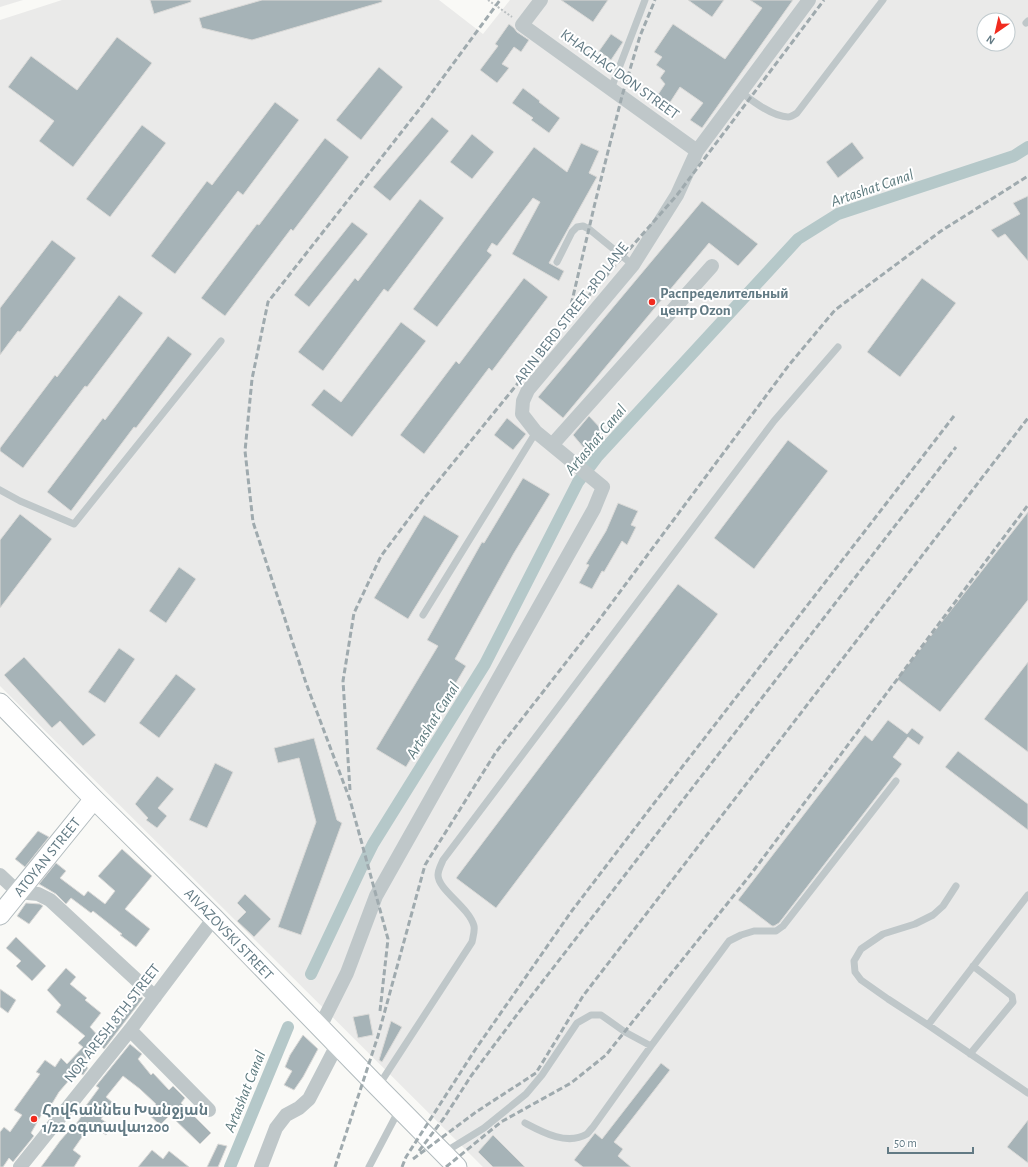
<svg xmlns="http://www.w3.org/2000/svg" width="1028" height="1167" viewBox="0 0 1028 1167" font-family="'Alegreya Sans','Noto Sans Armenian',sans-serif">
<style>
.built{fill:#eaeae9;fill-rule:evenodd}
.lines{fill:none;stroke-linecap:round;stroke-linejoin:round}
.canal{stroke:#b5c8c9;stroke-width:12}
.building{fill:#a6b3b7;stroke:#dbdad8}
.secondary-casing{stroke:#b2bbbe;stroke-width:21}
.path{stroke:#babfc1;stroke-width:2;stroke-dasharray:2 2;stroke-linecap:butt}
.lane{stroke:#bfc7c9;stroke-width:7}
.street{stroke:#bfc7c9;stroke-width:14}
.secondary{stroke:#fff;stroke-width:19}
.rail{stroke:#9faaae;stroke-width:3;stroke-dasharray:6 3;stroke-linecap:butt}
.poi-dot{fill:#f12b1f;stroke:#fff;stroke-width:1.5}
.labels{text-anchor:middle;stroke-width:4;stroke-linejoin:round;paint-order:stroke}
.street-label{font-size:15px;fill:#627a84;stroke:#fff}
.poi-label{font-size:15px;font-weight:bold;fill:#627a84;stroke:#fff;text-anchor:start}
.water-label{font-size:16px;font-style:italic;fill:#5d7a7e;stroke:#fff}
</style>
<rect width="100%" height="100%" fill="#f9f9f6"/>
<path class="built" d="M0,0H23L0,7Z
M62,0H439L483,34L510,0H1028V1167H483L0,686V20ZM984,20H1008V44H984Z"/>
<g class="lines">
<path class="canal" d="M311,974L364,862L373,844L485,664L578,482L597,457L798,239L838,214L1014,156L1028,147
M230,1167L288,1027"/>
</g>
<path class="building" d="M150,0H191V2L154,14Z
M262,0H382V2L252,40L202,28L199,18Z
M561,0H608L593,22Z
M688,0H724L712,17Z
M750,0H793L702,128L690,120L703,103L690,94L680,87L669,104L657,96L665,84L660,78L665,71L656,65L662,57L654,52L673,24L725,59L762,8Z
M509,24L514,28L517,32L529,40L521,52L514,47L502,64L509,68L497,83L480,70L498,46L495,44Z
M611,34L623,42L611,60L599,51Z
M117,37L152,63L73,167L39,141L54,121L8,87L31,56L77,90Z
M379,67L403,87L361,140L336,120Z
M523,88L540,101L539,102L560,118L549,133L531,120L533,118L512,103Z
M275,102L299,120L243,195L238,191L175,274L151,256L207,181L212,185Z
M432,117L449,131L390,201L373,187Z
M142,125L166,143L110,217L86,199Z
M472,134L494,152L472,179L450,162Z
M325,138L349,157L293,231L291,229L225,316L201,298L257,224L259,225Z
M852,142L864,158L838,178L826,162Z
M581,143L599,151L589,173L597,177L549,263L564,271L559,281L512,254L540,202L533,198L497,246L492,243L487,251L492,255L437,327L413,309L534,147L567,172Z
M1028,196V261L1005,234L998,238L991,230L1020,214L1013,203Z
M420,199L444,218L388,292L384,289L323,371L298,352L355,278L358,281Z
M702,201L758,244L738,266L709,243L563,418L538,397Z
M352,222L368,234L309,307L294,295Z
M52,240L76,258L20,332L18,331L0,355V308Z
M524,278L548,297L492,371L489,368L424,454L400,435L456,361L459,364Z
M922,278L956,303L900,377L867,352Z
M119,295L143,313L87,387L85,386L23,468L0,451V448L55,375L57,377Z
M401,322L426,341L352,437L311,405L324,389L341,402Z
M168,336L192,354L136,428L134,427L71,511L47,492L103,418L105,420Z
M589,416L604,432L584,448L573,435Z
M507,418L526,434L513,450L494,435Z
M788,440L828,471L754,569L714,538Z
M523,478L550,494L514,553L455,659L466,666L406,767L376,749L438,646L427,640L482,542L484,543Z
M618,503L638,511L631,525L636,527L627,545L622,541L604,572L602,571L592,589L579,583L589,565L586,564L606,531Z
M1028,512V600L940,712L897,679Z
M20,514L52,539L0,608V540Z
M424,515L459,536L408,619L374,598Z
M179,567L196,579L166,623L149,611Z
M678,584L718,614L496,908L456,878Z
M119,648L135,659L105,703L88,692Z
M24,657L96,735L83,746L60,721L52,728L4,675Z
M1028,662V752L984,719Z
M176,674L196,689L159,738L139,723Z
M888,720L907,734L912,728L924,737L919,745L908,737L893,757L902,764L779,923L774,926H772L738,900L865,735L872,741Z
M314,738L337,820L342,823L301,935L278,927L316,822L299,758L278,763L274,748Z
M958,751L1028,804V830L945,767Z
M215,763L233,772L207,828L189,820Z
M157,776L174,789L158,808L167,816L157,828L146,820L148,818L135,804Z
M38,831L49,837L25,867L15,859Z
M122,849L152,876L125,909L150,929L136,947L120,935L122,934L93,911L91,913L71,898L66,904L56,894L39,884L56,863L66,871L60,878L84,896L88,891L105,904L115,891L98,876Z
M245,894L271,919L254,937L237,921L246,912L237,903Z
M26,903L40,904L43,906L29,924L17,916Z
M16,937L46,966L32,981L16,966L21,961L6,948Z
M66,968L76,977L70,984L87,998L85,1000L101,1013L90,1027L102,1040L140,996L143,998L104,1049L100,1045L82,1062L88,1068L83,1075L77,1071L59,1092L50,1107L47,1105L31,1133L34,1136L13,1162L9,1158L3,1167H0V1132L4,1127L10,1132L22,1115L14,1110L40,1074L36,1072L45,1060L55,1067L61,1058L67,1064L83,1047L78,1043L85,1036L56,1012L61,1005L47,990Z
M0,989L16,1000L8,1013L0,1007Z
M369,1014L373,1035L358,1038L353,1017Z
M391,1021L402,1027L382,1062L379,1060Z
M303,1035L318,1049L303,1077L294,1090L284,1085L292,1071L285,1067L290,1055Z
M130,1044L142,1054L138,1059L151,1075L153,1073L169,1090L173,1086L185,1098L181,1103L211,1133L200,1144L170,1115L160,1125L147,1113L156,1104L140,1089L123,1076L106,1097L112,1102L101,1119L113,1127L106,1135L96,1128L92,1134L87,1130L73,1150L81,1156L74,1167H41L60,1141L73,1126L74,1127L87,1108L85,1107L99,1088L96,1086Z
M661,1063L670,1070L614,1142L623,1149L618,1156L631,1167H583L574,1160L595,1133L602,1139Z
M1028,1120V1163L1007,1147Z
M493,1135L525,1167H493L478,1152Z
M218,1144L227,1146L218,1167H207Z
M152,1150L163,1159L169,1151L189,1167H138Z"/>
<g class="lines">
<g class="secondary-casing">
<path id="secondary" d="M0,703L94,799L214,918L378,1087L457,1167
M0,915L94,799"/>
</g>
<path class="path" d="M488,0L512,17"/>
<path class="lane" d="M1026,23L1028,21
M611,89L645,0
M741,92C752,101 774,117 788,117C791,117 794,115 797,113L883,0
M557,262L572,232L577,227L583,226L589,229L633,265
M0,490L20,501L74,524L221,341
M423,615L536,432
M956,886L943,906L933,915L915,924L883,934L861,949L854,961L855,972L861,980L888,999L928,1025L1028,1093
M928,1025L1028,895
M970,1054L1013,1002L1012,996L973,966
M379,1085L472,942C473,937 475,931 474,926C469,907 438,890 438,875C438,870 441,865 443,860L774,421L838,347
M525,1123C542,1132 567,1146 587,1134C589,1132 591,1129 593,1127L651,1046
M445,1152L484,1128L526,1094L542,1075L577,1023L591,1015H601L625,1032L651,1046L729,941L741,935L754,931H776L783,926L896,781
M369,1167L399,1110"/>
<path class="street" d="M541,0L522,25L697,151
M552,445L712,266
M0,875L18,892L38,894L50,900L155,997
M320,1027L347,973L376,896L594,509L603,487L536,432L522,414L523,401L528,390L633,265L677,195L697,151L809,0
M130,1030L209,1110
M20,1167L130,1030L214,918
M261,1167L276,1128L286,1115L299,1108L309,1099L337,1045"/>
<use href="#secondary" class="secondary"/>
<path class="rail" d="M570,317L677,195L824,0
M350,790L343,681L354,613L381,556L426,496L532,366L568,318L595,203L622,96L640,36L655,0
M380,1011L388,939L350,800L306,683L253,522L245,451L252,379L268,302L422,106L500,0
M419,1151L444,1118L471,1076L519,1012L956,447
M413,1159L476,1112L536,1073L583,996L1028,418
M335,1167L378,1036L425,865L496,752L596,624L789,365L835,310L941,231L1028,176
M402,1167L406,1157L475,1050L571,912L655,802L954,416
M446,1167L501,1122L571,1083L606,1055L751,874L1028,505"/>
</g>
<g class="poi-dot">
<circle cx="652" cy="302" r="4"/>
<circle cx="34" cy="1119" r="4"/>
</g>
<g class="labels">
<g class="street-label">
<text transform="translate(620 74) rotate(36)" y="5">KHAGHAG DON STREET</text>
<text transform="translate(571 313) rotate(-52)" y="5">ARIN BERD STREET 3RD LANE</text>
<text transform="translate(47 857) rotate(-51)" y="5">ATOYAN STREET</text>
<text transform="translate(229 934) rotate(46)" y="5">AIVAZOVSKI STREET</text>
<text transform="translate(112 1023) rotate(-52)" y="5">NOR ARESH 8TH STREET</text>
</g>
<g class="poi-label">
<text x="660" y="298">Распределительный<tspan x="660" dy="17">центр Ozon</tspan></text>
<text x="42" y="1115">Հովհաննես Խանջյան<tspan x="42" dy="17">1/22 օգտավա1200</tspan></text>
</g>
<g class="water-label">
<text transform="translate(872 187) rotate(-19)" y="6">Artashat Canal</text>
<text transform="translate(595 439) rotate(-50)" y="6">Artashat Canal</text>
<text transform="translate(432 720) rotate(-58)" y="6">Artashat Canal</text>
<text transform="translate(244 1091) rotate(-68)" y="6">Artashat Canal</text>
</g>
</g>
<g transform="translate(996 32) rotate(214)"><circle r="19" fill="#ffffff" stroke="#c0cace"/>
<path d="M0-3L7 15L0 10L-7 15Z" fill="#f12b1f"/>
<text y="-6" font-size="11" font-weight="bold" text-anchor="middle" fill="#627a84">N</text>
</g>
<path d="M888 1147v6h85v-6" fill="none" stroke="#627a84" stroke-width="2"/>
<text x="894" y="1147" font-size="12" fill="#627a84" stroke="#ffffff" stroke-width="3" paint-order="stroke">50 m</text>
</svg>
